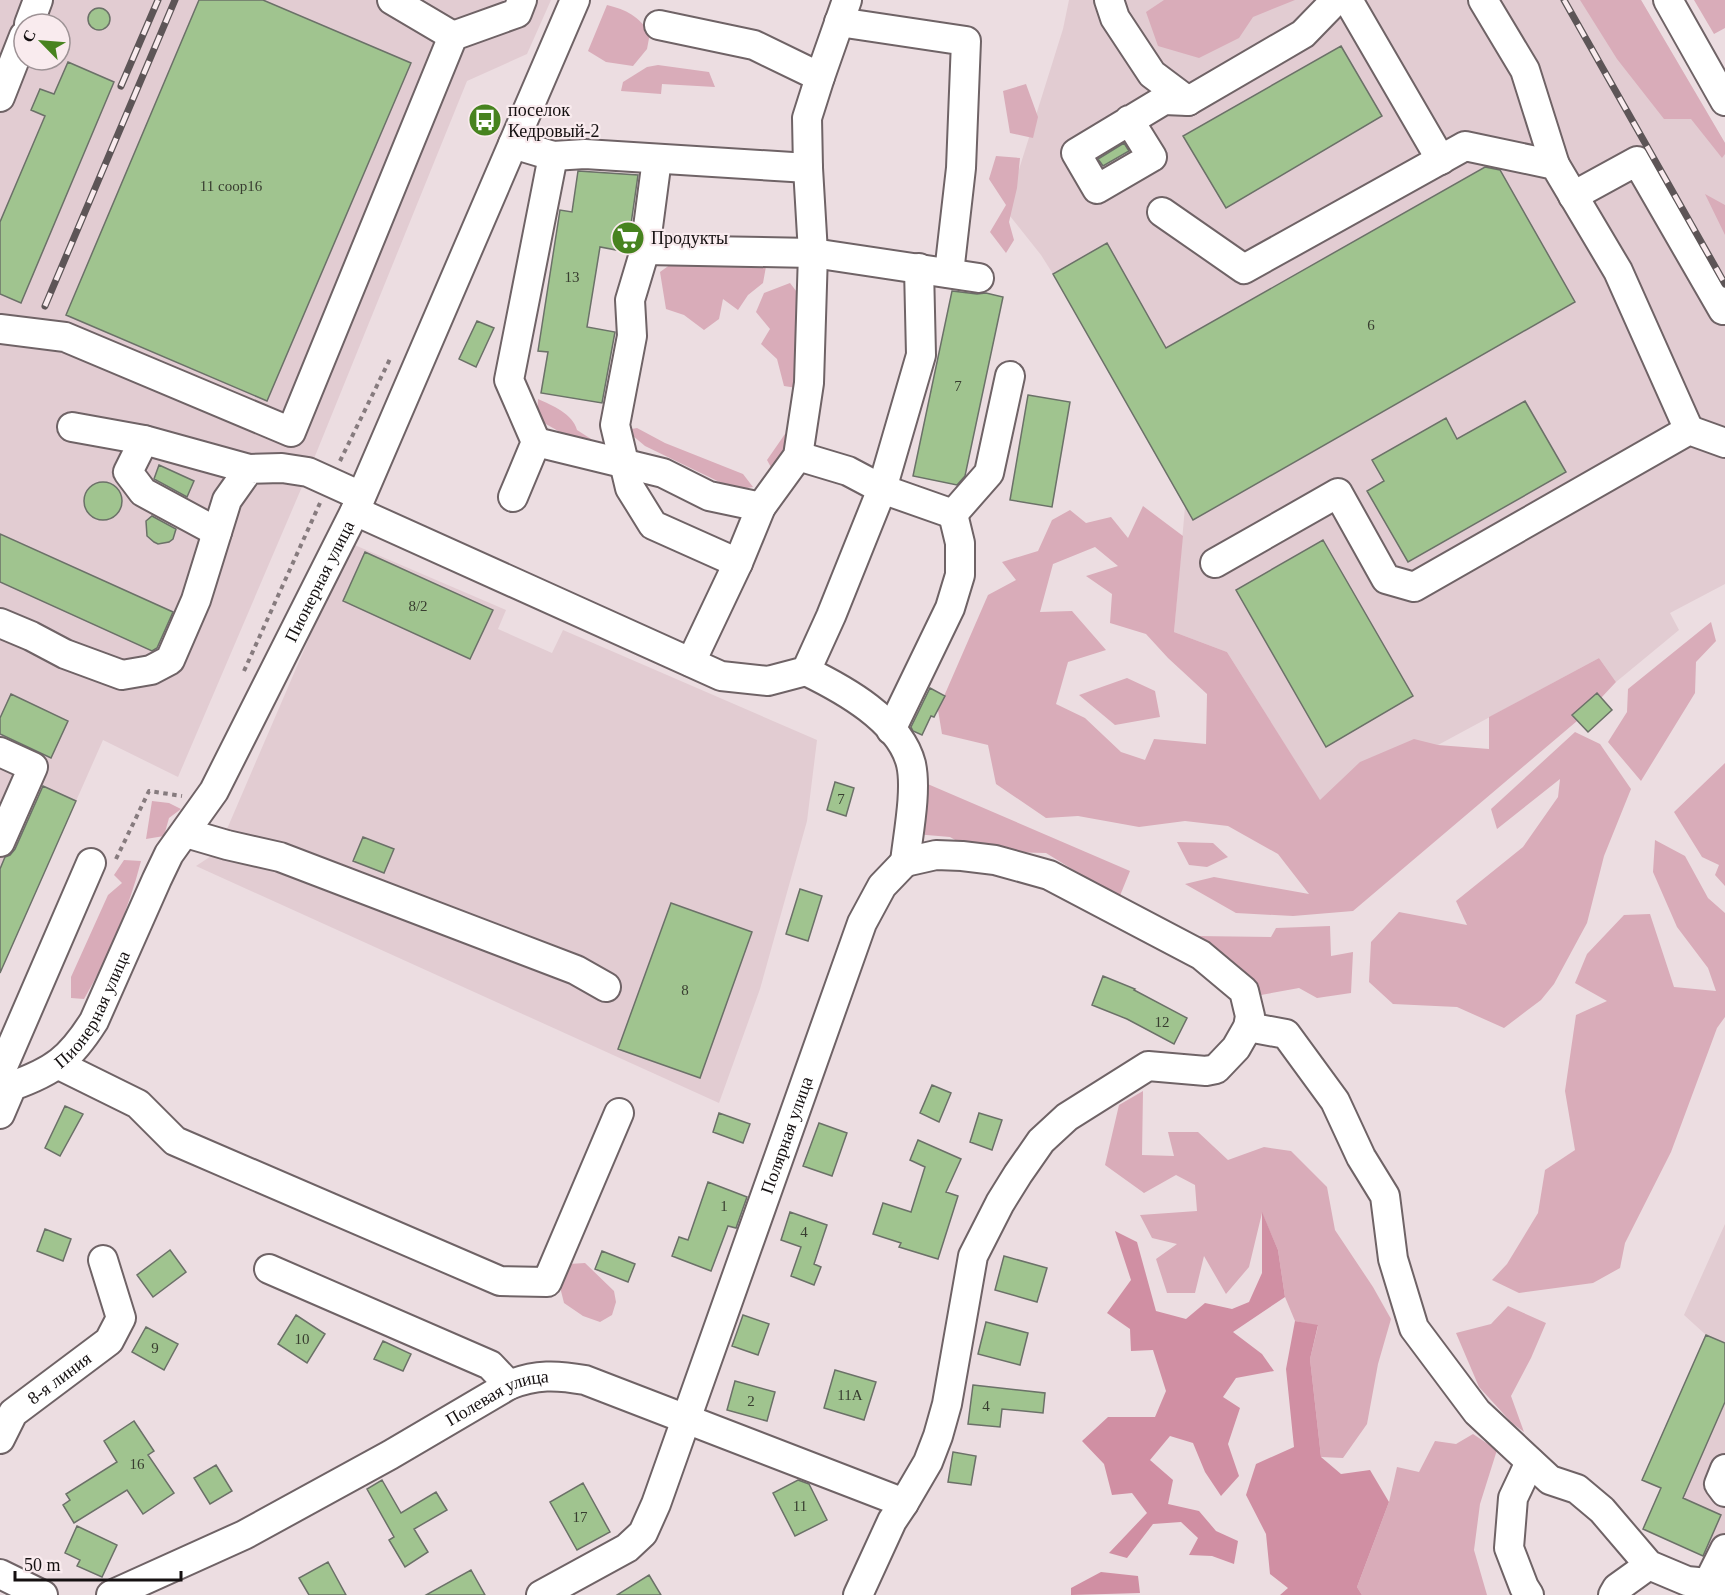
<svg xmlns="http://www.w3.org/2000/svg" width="1725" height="1595" viewBox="0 0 1725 1595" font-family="'Times New Roman',serif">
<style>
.built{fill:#e2ccd2;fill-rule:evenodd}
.green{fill:#d9acb9;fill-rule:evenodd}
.water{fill:#d08fa3}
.building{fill:#a0c48f;stroke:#6b7168;stroke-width:1.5}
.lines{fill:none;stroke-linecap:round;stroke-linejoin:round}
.minor-casing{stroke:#6f6366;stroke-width:32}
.path{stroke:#867b7e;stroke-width:4;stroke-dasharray:4.5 4.5;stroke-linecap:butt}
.minor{stroke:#fff;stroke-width:28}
.rail-casing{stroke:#5d5557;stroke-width:7}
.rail{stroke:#f9ebee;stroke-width:4.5;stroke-dasharray:14;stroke-linecap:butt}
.labels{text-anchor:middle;stroke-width:4.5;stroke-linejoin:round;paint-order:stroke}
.number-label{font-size:15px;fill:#383d30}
.poi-label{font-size:18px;fill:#151011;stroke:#f9ebee;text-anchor:start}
.street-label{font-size:18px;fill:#151011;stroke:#f9ebee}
</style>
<rect width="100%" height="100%" fill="#ecdde1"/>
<path class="built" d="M0,0H551L527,54L467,81L313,461L178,777L103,740L0,973ZM24,24H60V60H24Z
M1069,0H1641L1725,143V584L1670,613L1679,630L1616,682L1599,658L1438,745L1320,801L1227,652L1174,632L1185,507L1053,274L1041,255L1006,211L1063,29Z
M350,543L506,610L498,629L552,653L563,630L817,740L807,821L760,989L719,1103L196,866L228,845L224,836Z
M1725,1224V1565L1643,1529L1661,1489L1642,1480L1706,1335L1684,1315Z"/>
<path class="green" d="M1164,0H1295L1253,17L1239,38L1199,58L1158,46L1146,12Z
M1580,0H1641L1725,143V154L1722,158L1691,119H1664L1617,59Z
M1694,0H1725V28L1714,34Z
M607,5C627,10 638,16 650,33L647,49L633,66L606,62L588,51Z
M658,65L709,72L715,87L662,84L661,94L621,91L623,82L647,67Z
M1026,84L1038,117L1033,138L1010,133L1003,91Z
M996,156L1020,158L1017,188L1009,222L1014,240L1006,253L990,232L1006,205L989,179Z
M1705,194L1725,205V235Z
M678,259L767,261L763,283L748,295L738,310L723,299L719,319L704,330L684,315L666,309L660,272Z
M790,283L803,300L796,336L797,388L784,386L777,359L761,344L770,329L756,312L764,293Z
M538,399C552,405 573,414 577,430L602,446L583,445L537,419Z
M637,428L665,443L743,474L753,487L736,490L645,446L626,430Z
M785,434L794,440L773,471L767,460Z
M1143,506L1183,536L1174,632L1227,652L1320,800L1360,762L1414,739L1438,745L1489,749V717L1599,658L1616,682L1601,698L1597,693L1573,715L1577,721L1353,911L1293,916L1236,913L1185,884L1214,877L1309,894L1278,854L1228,826L1185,821L1139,827L1078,816L1046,818L996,784L988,745L942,734L938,710L988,595L1016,580L1002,562L1038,551L1052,520L1070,510L1086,523L1111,517L1128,538ZM1095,547L1118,566L1086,576L1112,594L1110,623L1146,634L1168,658L1207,694L1206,744L1154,739L1145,760L1121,752L1085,718L1056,704L1068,662L1106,650L1072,611L1040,612L1053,564Z
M1711,622L1716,641L1696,662L1695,693L1641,781L1608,742L1627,712L1628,689Z
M1127,678L1155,691L1160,717L1115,725L1079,695Z
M1575,732L1600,744L1631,789L1604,856L1587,923L1554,984L1541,1000L1504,1028L1457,1007L1393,1004L1369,982L1371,942L1399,912L1467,925L1456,901L1523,847L1558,797L1560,779L1497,829L1491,809Z
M1725,763V886L1715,875L1719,865L1702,857L1674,812Z
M923,782L1130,871L1119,898L1046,853L974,851L950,837L915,834Z
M152,801L169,803L181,809L169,818L164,836L146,839Z
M1655,840L1685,856L1708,898L1725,913V1017L1717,1028L1671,1152L1625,1243L1620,1268L1593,1283L1519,1293L1492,1280L1507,1264L1538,1213L1545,1170L1575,1150L1565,1091L1576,1015L1607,1001L1575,983L1587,954L1624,915L1650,914L1674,987L1716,991L1708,968L1677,927L1653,872Z
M1177,842L1213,843L1228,857L1207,867L1189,865Z
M124,860L141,861C129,908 109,956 84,999L71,998V977L108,895L122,883L114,875Z
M1330,926L1331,956L1353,952L1351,993L1317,998L1299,988L1261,995L1223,966L1195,936L1271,937L1276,928Z
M1143,1091L1142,1155L1174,1156L1168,1132H1198L1228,1160L1264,1147L1291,1151L1327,1187L1335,1230L1373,1287L1391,1319L1378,1364L1367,1424L1343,1458L1321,1457L1310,1359L1318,1326L1295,1321L1285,1297L1278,1250L1262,1213L1249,1267L1226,1294L1204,1256L1195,1293H1167L1156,1259L1177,1244L1152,1238L1140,1215L1197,1211L1195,1185L1176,1175L1144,1193L1105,1165L1119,1105Z
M585,1263L614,1291L616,1302L612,1315L600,1322L583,1316L564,1303L560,1287L569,1264Z
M1508,1306L1546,1323L1531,1358L1511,1396L1524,1432L1512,1423L1479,1387L1456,1333L1491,1324Z
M1473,1434L1497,1450L1480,1504L1474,1550L1487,1595H1362L1357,1587L1389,1502L1397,1467L1419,1472L1435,1441L1456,1444Z"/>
<path class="water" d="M1262,1212L1278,1250L1285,1297L1233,1332L1262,1354L1274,1371L1236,1378L1223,1397L1240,1408L1228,1444L1239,1476L1221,1496L1205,1472L1193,1443L1170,1436L1150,1460L1173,1480L1168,1504L1199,1511L1216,1531L1238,1541L1234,1564L1212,1556L1189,1555L1198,1538L1181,1522L1153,1524L1127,1558L1109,1553L1147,1513L1132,1493L1112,1495L1104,1464L1082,1441L1108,1417H1155L1166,1391L1153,1350L1131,1351L1130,1329L1107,1313L1131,1280L1115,1231L1137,1242L1156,1311L1186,1319L1205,1303L1232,1309L1249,1302L1262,1273Z
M1295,1321L1318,1325L1310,1359L1321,1457L1341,1474L1370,1470L1389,1502L1357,1587L1362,1595H1280L1288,1588L1270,1574L1266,1534L1246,1495L1256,1464L1294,1447L1286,1369Z
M1101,1572L1138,1576L1140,1593L1071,1595V1588Z"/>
<path class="building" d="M199,0H263L411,63L267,401L66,315Z
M88 19a11 11 0 1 1 22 0a11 11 0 1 1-22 0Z
M1341,46L1382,116L1226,208L1183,136Z
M68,62L114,82L21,303L0,294V222L45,116L31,110L40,89L54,94Z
M1124,143L1129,151L1103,166L1098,159Z
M1485,167L1500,170L1575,302L1193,520L1053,274L1107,243L1166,348Z
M578,171L638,175L627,252L600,247L587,327L615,332L602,403L541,393L548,352L538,351L560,210L572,212Z
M952,291L977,294L986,293L1003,297L965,476L957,485L913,476Z
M477,321L494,328L476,367L459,359Z
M1028,395L1070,402L1052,507L1010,500Z
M1525,401L1566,472L1408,562L1367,491L1384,481L1372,460L1446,418L1457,439Z
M159,465L194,481L187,497L154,479Z
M84 501a19 19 0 1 1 38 0a19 19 0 1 1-38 0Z
M152,516L176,529L173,539L169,542L158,544L154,542L147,536L146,521Z
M0,534L173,612L157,648L152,651L0,582Z
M1323,540L1413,696L1326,747L1236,590Z
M365,552L493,610L470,659L343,601Z
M930,688L945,696L934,717L931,716L922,735L913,731L911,727Z
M1597,693L1612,710L1588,732L1572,715Z
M11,694L68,721L51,758L0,734V718Z
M835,782L854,788L846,816L827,810Z
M43,786L76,801L0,973V869L5,857L10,855L15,849Z
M363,837L394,849L384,873L353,861Z
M800,889L822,896L808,941L786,934Z
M671,903L752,932L700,1078L618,1049Z
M1103,976L1135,989L1134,990L1187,1018L1174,1044L1127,1019L1092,1005Z
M932,1085L951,1093L939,1122L920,1113Z
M65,1106L83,1114L60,1156L45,1148Z
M719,1113L750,1124L743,1143L713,1132Z
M979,1113L1002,1120L992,1150L970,1142Z
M819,1123L847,1133L832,1176L803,1166Z
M918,1140L961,1159L946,1192L958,1196L938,1259L899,1247L901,1243L873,1234L883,1203L911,1212L925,1167L910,1160Z
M708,1182L747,1197L736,1228L728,1226L711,1271L672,1256L679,1237L688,1240Z
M790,1212L827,1225L814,1264L821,1267L814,1285L791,1276L801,1247L781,1240Z
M45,1229L71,1239L63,1261L37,1251Z
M170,1250L186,1272L153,1297L137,1275Z
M602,1251L635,1264L628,1282L595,1269Z
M1004,1256L1047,1268L1037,1302L995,1290Z
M296,1315L325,1334L307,1363L278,1344Z
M743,1315L769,1324L758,1355L732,1346Z
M986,1322L1028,1333L1020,1365L978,1354Z
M146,1327L178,1344L164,1370L132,1352Z
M1706,1335L1725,1343V1402L1683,1498L1721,1515L1703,1556L1643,1529L1661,1488L1642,1480Z
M383,1341L411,1354L403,1371L374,1359Z
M835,1370L876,1382L864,1420L824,1408Z
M735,1381L775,1392L767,1421L727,1410Z
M973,1385L1045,1393L1043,1413L1002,1409L1000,1427L968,1424Z
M134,1421L154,1451L148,1455L174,1493L143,1514L127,1490L74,1523L63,1505L70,1500L66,1494L117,1462L104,1441Z
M953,1452L976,1456L971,1485L948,1482Z
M216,1465L232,1491L210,1504L194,1478Z
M382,1480L401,1513L436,1492L447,1510L414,1529L428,1552L405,1567L389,1540L394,1537L367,1489Z
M798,1480L809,1484L827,1520L795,1536L773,1493Z
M583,1483L610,1532L577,1550L550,1502Z
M77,1526L117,1545L102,1577L77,1566L80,1560L65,1553Z
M328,1562L346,1595H309L299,1578Z
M471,1570L485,1595H426Z
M649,1575L661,1595H617Z"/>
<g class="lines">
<g class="minor-casing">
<g id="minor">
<path d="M392,0L453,36"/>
<path d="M1109,0L1115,18L1152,74L1188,101"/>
<path d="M1348,0L1441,160"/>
<path d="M1483,0L1525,70L1555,165"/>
<path d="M1668,0L1725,101"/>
<path d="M839,22L966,41L961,168L949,273"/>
<path d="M29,24L38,0"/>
<path d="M659,25L754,45L820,77"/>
<path d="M0,97L24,36"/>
<path d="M1129,120L1152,157L1097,189L1076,153L1164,100L1188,101L1303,34L1336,0"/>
<path d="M513,144L553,156L585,154L808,168"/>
<path d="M657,159L645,250L630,300L632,336L615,425L630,488L653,525L738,563"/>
<path d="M1573,196L1637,161L1723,310"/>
<path d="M1162,212L1244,269L1465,146L1555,165L1618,271L1689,430"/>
<path d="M645,250L813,253L979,278"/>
<path d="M0,329L65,337L291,432L453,36L517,13L522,0"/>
<path d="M72,427L144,440L249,469"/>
<path d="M144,440L128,472L143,492L217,532"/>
<path d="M536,442L663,473L709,496L761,507"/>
<path d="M798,456L848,471L882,489L953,514L989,473L1010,376"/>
<path d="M513,497L536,442L509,380L553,156"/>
<path d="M355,511L721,676L768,681L806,671L831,616L882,489L921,355L919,268"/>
<path d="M1215,563L1338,493L1386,579L1414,587L1689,430L1725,443"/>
<path d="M0,623L31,636L65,654L122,675L151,670L170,660L196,600L227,500L249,469L282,468L308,472L361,496"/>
<path d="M691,662L738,563L761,507L798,456L809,383L813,253L808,168L807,118L820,77L847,0"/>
<path d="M806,671C843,689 900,720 911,764C917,790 908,835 905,862"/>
<path d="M891,730L950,608L960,575V543L953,514"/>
<path d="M0,752L33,767L0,842"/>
<path d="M186,833L227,845L280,857L576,970L606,987"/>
<path d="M1248,1027L1286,1034L1335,1101L1361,1157L1385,1196L1393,1259L1414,1328L1477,1412L1550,1480L1577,1489L1602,1510L1649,1565L1687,1581L1708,1583L1725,1589"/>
<path d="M59,1065L138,1104L175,1141L500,1281L547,1282L619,1113"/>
<path d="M1,1071L91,863"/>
<path id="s1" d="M0,1114L12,1086C54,1071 70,1059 94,1021L157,879L169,854L214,791L355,511L575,0"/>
<path d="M269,1269L490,1365L509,1385"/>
<path id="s2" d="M0,1439L13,1413L109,1341L121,1318L103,1260"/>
<path d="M1725,1469L1719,1484L1725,1492"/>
<path d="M0,1574L43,1595"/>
<path d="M1708,1583L1725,1549"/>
<path id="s3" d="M111,1595L244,1535L390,1455L509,1385C536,1374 557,1375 585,1380L904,1503"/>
<path id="s4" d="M541,1595L627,1548L643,1533L656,1504L862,923L882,886L905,862"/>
<path d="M858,1595L892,1521L904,1503L928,1462L938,1436L947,1404L973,1256L1000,1203L1018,1174L1041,1141L1067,1117L1148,1066L1206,1071L1216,1069L1236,1048L1248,1027L1250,1016L1244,991L1201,955L1049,875L995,860L962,856L936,855L905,862"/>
<path d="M1529,1595L1524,1587L1509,1548L1513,1498L1530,1462"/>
<path d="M1613,1595L1617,1588L1649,1565"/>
</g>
</g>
<path class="path" d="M340,461L390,359
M244,671L320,503
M116,859L149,791L182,796"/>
<use href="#minor" class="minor"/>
<g class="rail-casing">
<path id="rail" d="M1564,0L1725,284
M121,86L158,0
M45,306L175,0"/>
</g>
<use href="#rail" class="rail"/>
</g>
<defs>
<g id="bus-disc" transform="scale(1.725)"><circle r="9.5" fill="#47831f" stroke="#f9ebee"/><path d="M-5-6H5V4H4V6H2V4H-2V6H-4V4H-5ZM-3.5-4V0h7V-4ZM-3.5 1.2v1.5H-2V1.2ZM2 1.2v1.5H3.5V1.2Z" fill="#fff"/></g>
<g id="supermarket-disc" transform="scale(1.725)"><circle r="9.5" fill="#47831f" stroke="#f9ebee"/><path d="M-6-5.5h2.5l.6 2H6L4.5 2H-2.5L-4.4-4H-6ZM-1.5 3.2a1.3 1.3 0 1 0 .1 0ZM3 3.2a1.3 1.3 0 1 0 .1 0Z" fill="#fff"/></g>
</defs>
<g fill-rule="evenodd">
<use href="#bus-disc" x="485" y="120"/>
<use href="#supermarket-disc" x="628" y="238"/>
</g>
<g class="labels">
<g class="number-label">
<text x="231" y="191">11 соор16</text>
<text x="572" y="282">13</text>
<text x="1371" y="330">6</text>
<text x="958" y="391">7</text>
<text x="418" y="611">8/2</text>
<text x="841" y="804">7</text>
<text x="685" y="995">8</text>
<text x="1162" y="1027">12</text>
<text x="724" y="1211">1</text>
<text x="804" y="1237">4</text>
<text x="302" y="1344">10</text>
<text x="155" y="1353">9</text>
<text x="850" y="1400">11А</text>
<text x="751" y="1406">2</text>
<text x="986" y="1411">4</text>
<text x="137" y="1469">16</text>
<text x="800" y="1511">11</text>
<text x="580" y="1522">17</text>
</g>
<g class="poi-label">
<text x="508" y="116">поселок<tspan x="508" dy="21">Кедровый-2</tspan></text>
<text x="651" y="244">Продукты</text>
</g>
<g class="street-label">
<text dy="6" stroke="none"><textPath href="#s1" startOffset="633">Пионерная улица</textPath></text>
<text dy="6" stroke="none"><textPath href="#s1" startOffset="147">Пионерная улица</textPath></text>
<text dy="6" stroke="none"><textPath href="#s4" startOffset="543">Полярная улица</textPath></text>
<text dy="6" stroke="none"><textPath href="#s2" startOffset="87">8-я линия</textPath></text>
<text dy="6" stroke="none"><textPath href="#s3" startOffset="435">Полевая улица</textPath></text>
</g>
</g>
<g transform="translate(42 42) rotate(295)"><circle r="28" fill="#f9ebee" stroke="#9e9396" stroke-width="1.5"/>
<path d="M0-4.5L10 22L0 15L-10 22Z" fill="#47831f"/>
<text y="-9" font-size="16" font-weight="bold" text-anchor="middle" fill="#151011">С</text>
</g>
<path d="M15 1571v9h166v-9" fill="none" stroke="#151011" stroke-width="3"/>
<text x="24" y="1571" font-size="18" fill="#151011" stroke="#f9ebee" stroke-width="4.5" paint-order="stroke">50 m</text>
</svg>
